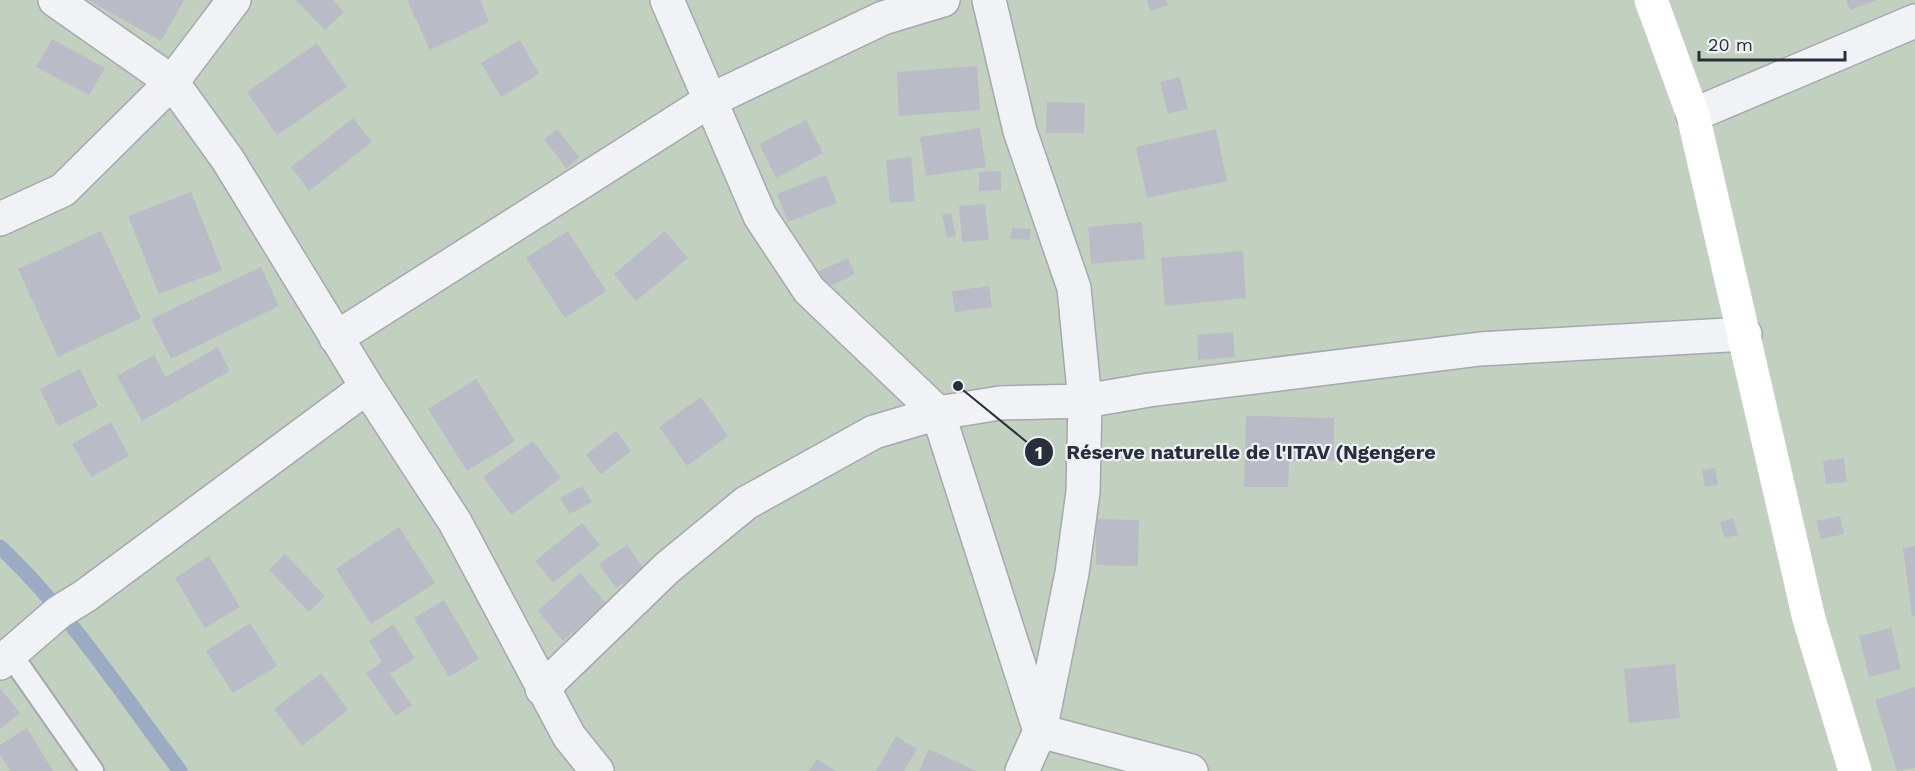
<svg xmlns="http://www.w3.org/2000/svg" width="1915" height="771" viewBox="0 0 1915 771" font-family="'Work Sans',sans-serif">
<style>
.green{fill:#c2d0c0}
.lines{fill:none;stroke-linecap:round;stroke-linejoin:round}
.stream{stroke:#9cabc4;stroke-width:15}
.building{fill:#b9bcc6}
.lane-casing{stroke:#a4a8b0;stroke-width:26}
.street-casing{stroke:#a4a8b0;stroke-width:36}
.lane{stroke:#f1f2f5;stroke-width:22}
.street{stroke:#f1f2f5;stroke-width:33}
.secondary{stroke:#fff;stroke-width:33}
.leader{fill:none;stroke:#292e3c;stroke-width:2}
.callout-dot{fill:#292e3c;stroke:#eef0f4;stroke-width:2}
.mark-label{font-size:18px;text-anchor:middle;font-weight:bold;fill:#fff}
.callout-label{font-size:20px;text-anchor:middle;font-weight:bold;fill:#292e3c;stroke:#eef0f4;stroke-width:4.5;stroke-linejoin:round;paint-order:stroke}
</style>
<rect width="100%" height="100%" fill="#dee1e7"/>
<path class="green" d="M0,0H1915V771H0Z"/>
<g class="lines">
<path class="stream" d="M0,547C69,612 123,695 180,771"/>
</g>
<path class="building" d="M88,0H184L161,41Z
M296,0H333L344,12L325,30Z
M407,0H480L489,22L430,50Z
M1147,0H1166L1168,5L1150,11Z
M1846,0H1877L1850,10Z
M52,39L105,68L89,95L36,67Z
M520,40L539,74L501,97L481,63Z
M317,43L347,87L277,135L247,92Z
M977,66L980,110L899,116L897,72Z
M1180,77L1188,109L1168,114L1160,82Z
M1047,102L1085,103L1084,133H1046Z
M353,118L372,142L309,191L291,167Z
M806,120L823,153L776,178L759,144Z
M980,128L986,167L926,176L920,137Z
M557,129L579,157L566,168L544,139Z
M1216,129L1227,181L1147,198L1136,147Z
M911,157L915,201L890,203L886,160Z
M1001,171V190L979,191V172Z
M826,175L837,203L788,222L777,194Z
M191,192L222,270L159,294L128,216Z
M985,204L989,240L962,242L959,206Z
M951,213L956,236L947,238L942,215Z
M1142,222L1145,259L1091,264L1088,227Z
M1012,228L1031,229L1030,240L1010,239Z
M101,231L141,318L58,357L18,269Z
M568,231L606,291L565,318L526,258Z
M665,231L688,258L636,301L614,274Z
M1243,251L1246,298L1165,306L1161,258Z
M848,258L855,274L826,288L819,271Z
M261,267L279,306L171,359L151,319Z
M989,286L992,307L955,312L952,291Z
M1233,332L1235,357L1198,360L1197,335Z
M218,347L230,371L142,421L117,376L154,355L166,377Z
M80,369L98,406L58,426L40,389Z
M476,379L515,441L467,471L428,409Z
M701,397L728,436L687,466L659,427Z
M1246,416L1334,418V461H1289L1288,487H1244Z
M111,422L129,456L91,477L72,444Z
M616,431L631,451L601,474L586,455Z
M533,441L561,478L511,515L483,477Z
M1844,458L1847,482L1826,484L1823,461Z
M1715,468L1718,485L1705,487L1702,470Z
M582,486L592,502L570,514L560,498Z
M1840,516L1844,534L1821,539L1816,521Z
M1733,518L1738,535L1725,538L1720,522Z
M1096,519L1139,520L1138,566L1096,565Z
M582,523L600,545L553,583L535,561Z
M399,527L435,583L371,624L336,569Z
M627,545L644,569L616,588L599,564Z
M1915,546V616H1912L1903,548Z
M285,554L325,596L309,612L269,570Z
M209,556L240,607L205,628L175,578Z
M580,573L606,603L563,641L538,611Z
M444,600L479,659L449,677L414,618Z
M250,623L277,666L233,693L206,651Z
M393,624L415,658L390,674L412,705L396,716L366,673L382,662L369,641Z
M1891,628L1901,669L1869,677L1859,636Z
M1675,664L1680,718L1629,723L1624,669Z
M321,673L348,710L302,746L274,709Z
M1915,687V768L1897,771L1875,700Z
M0,688L20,713L0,729Z
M27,728L53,771H10L0,754V745Z
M896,736L917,749L904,771H876Z
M929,749L976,771H919Z
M817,759L836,771H809Z"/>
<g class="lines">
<g class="lane-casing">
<path id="lane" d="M11,655L92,771"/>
</g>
<g class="street-casing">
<path id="street" d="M55,0L172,82L228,160L367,387L455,522L569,736L597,771
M667,0L760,216L809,290L938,413L1040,731L1191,771
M989,0L1020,131L1074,288L1085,401L1083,492L1072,573L1040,731L1022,771
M1693,115L1915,21
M0,219L63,190L172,82L234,0
M336,338L709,101L883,18L943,0
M0,663L59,612L85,596L367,387
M542,689L667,568L746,503L874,432L938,413L1000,403L1085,401L1149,390L1480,349L1745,334"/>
</g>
<use href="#lane" class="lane"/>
<use href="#street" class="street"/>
<path class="secondary" d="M1651,0L1693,115L1809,619L1855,771"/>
</g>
<path class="leader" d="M958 386L1039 452"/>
<g class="callout-dot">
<circle cx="958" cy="386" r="6"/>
<circle cx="1039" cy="452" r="15"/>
</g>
<g class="mark-label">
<text x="1039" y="459">1</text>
</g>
<g class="callout-label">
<text x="1251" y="459">Réserve naturelle de l'ITAV (Ngengere</text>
</g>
<path d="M1699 51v9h146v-9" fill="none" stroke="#292e3c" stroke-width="3"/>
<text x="1708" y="51" font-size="18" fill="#292e3c" stroke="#eef0f4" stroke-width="4.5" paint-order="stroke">20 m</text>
</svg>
